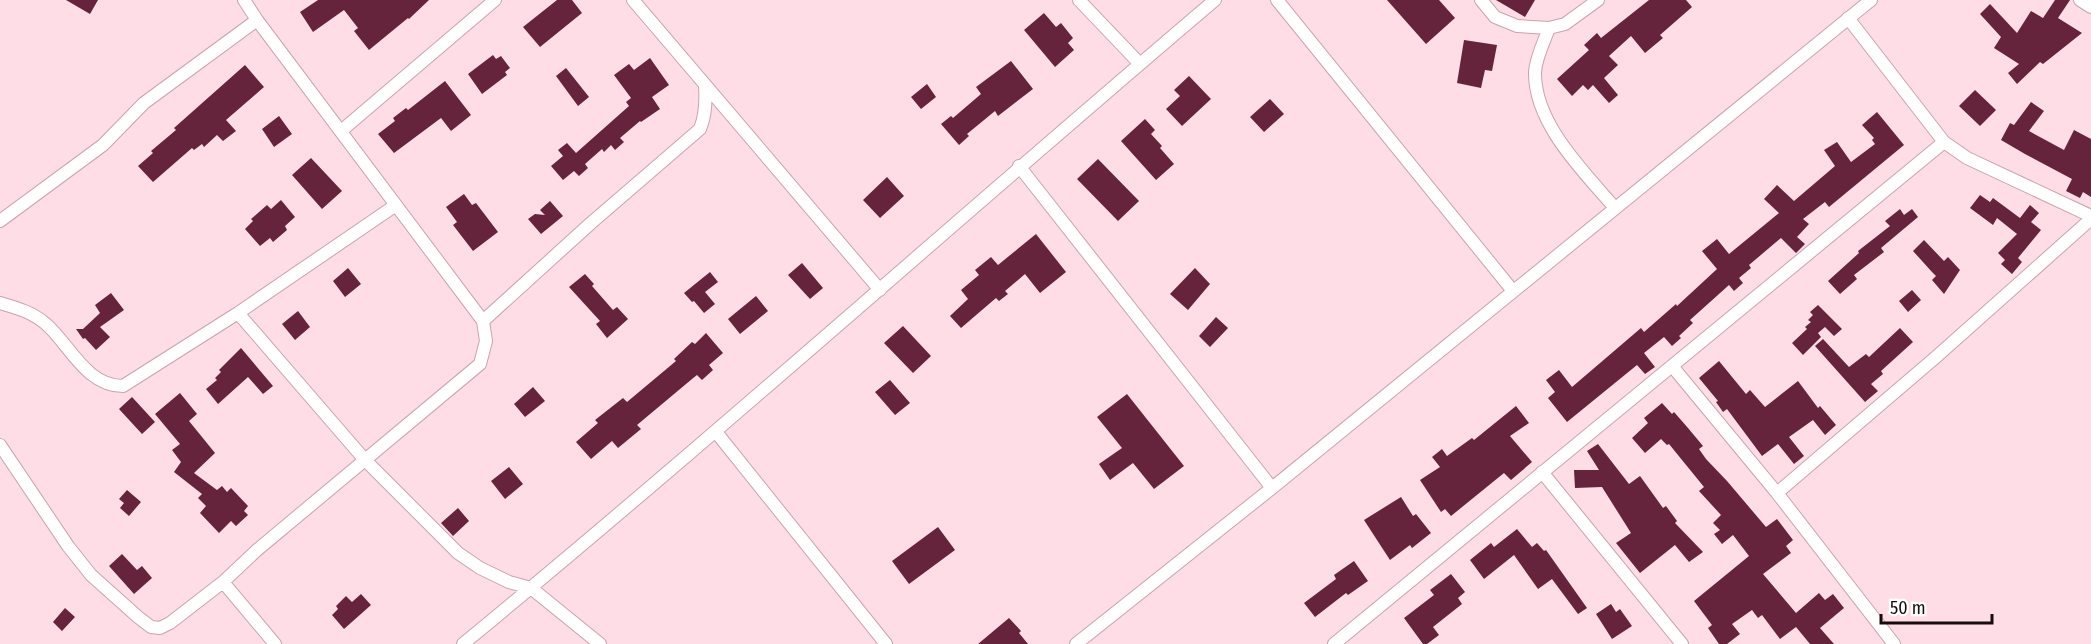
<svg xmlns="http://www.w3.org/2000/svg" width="2091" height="644" viewBox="0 0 2091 644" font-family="'Fira Sans Condensed',sans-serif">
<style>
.building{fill:#66233c}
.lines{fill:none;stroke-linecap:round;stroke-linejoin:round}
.minor-casing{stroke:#caa3ae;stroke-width:14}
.minor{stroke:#fff;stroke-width:12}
</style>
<rect width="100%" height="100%" fill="#fedde6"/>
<path class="building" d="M66,0H98L90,14Z
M318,0H429L409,19L408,18L369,50L354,31L358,28L344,10L313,32L300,12Z
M557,0H572L582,13L540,47L523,27Z
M1387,0H1439L1455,18L1426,44Z
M1496,0H1535L1525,17Z
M1649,0H1686L1692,7L1660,35L1663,38L1645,53L1631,36L1609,56L1618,65L1604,78L1618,95L1609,103L1593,85L1588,90L1583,85L1572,96L1557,79L1589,50L1584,45L1597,33L1601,38Z
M2055,0H2070L2058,18L2082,33L2043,64L2040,62L2017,84L2008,73L2019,64L1994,48L2001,37L1980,14L1990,4L2017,33L2031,11L2043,18Z
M1044,13L1056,27L1061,23L1073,38L1068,43L1074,50L1055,67L1024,30Z
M1464,40L1497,45L1492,71L1485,70L1481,88L1457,83Z
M493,55L496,59L501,56L510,68L505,72L507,75L482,94L468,74Z
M650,58L669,85L652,97L660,109L641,122L640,121L620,138L624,142L615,150L611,145L604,152L602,149L585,164L588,168L579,176L574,171L563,180L551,166L563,156L558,150L567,143L576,153L629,106L626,102L631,98L614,75L629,64L634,70Z
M1011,61L1033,89L998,116L995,111L967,134L969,136L959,145L941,124L951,116L953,118L981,94L976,87Z
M245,65L264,87L226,120L236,131L223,141L217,135L204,147L202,144L194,150L192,148L153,182L138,166L153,153L151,151L176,130L174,128Z
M566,68L589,97L578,106L556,76Z
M1189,76L1211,99L1182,126L1166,109L1180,96L1174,90Z
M445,81L471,115L451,131L441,118L394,153L378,134L395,121L393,118L406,108L408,110Z
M927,84L936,97L921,109L911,97Z
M1975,90L1996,110L1980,126L1959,106Z
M1270,99L1284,114L1264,132L1250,117Z
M2031,102L2044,111L2029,131L2064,150L2074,130L2091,139V197L2083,192L2080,198L2066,191L2072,179L2025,154L2001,140L2010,123L2014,125Z
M1877,112L1904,145L1829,207L1825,202L1803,219L1809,224L1797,237L1805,244L1796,253L1781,238L1749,265L1751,268L1739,278L1743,283L1734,291L1729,285L1690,320L1693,323L1679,336L1681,338L1672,346L1664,337L1644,353L1655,367L1645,374L1637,365L1567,422L1548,398L1555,392L1546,380L1559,370L1572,387L1641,328L1644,332L1676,304L1677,306L1717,269L1702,251L1717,239L1729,254L1779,213L1764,199L1777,185L1794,201L1835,166L1824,150L1837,142L1851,162L1875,144L1872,140L1874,138L1862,125Z
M279,116L292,134L274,147L262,129Z
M1145,119L1155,130L1151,134L1162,146L1160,148L1174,164L1156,180L1121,141Z
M311,158L342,191L322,209L292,175Z
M1098,159L1139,201L1118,221L1077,179Z
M887,177L904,196L880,218L863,200Z
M464,194L472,205L476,203L498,232L473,251L453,225L457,222L446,207Z
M1980,195L1990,202L1993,198L2020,218L2030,205L2039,213L2031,222L2041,230L2018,258L2022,262L2012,274L2001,264L2005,260L1998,253L2017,234L1997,218L1993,225L1970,208Z
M281,200L295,217L285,226L287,230L273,242L270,238L260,246L245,229L253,221L251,219L267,205L271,209Z
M550,201L563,216L541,234L528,219L535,214L545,215L540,210Z
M1900,209L1904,215L1912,209L1918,217L1881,248L1884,252L1854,275L1857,279L1840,294L1828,281L1859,253L1858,251L1890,226L1885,221Z
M1036,234L1066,272L1040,293L1025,274L1005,291L1008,294L999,301L996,298L961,328L950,316L968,299L961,290L979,275L975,270L991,257L998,265Z
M1924,240L1944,261L1948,257L1960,270L1944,294L1932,280L1936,276L1932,272L1913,251Z
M802,263L823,288L810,299L788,275Z
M348,268L361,284L345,297L333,281Z
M1195,268L1210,284L1188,310L1170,294Z
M710,272L718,282L705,292L715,304L704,313L694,301L692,302L684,293Z
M585,274L594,284L592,286L613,310L617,307L628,319L607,338L596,324L600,321L569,287Z
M1912,290L1921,300L1908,312L1899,301Z
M111,293L124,310L100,327L110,337L96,350L85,338L83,339L76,329H83L100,313L95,305Z
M756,296L768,311L740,334L728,319Z
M1818,305L1842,329L1834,336L1825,327L1818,333L1821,337L1803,355L1792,343L1807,329L1805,327L1811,322L1808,320L1813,315L1810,312Z
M298,311L310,327L295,340L282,324Z
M1216,317L1228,328L1210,347L1199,336Z
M903,326L931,356L913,373L884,343Z
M1900,328L1913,342L1881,371L1883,374L1871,384L1878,391L1865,402L1815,346L1823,339L1849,367L1866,354L1869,357Z
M706,333L723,353L709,365L713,370L702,380L697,375L692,379L637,425L641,429L618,448L612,441L591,459L576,442L598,423L595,420L623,398L627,402L676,361L674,359L692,342L695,344Z
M241,348L273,386L263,394L248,377L218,404L206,389L217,380L215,378L221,372L219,370Z
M1719,361L1746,394L1750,390L1765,407L1798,381L1818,408L1820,406L1836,425L1825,435L1813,420L1789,437L1804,456L1794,464L1778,444L1762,456L1727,409L1723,412L1716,402L1718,401L1699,378Z
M890,380L910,403L895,415L875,392Z
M533,387L545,401L525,417L514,404Z
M180,393L197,414L189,421L215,453L194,473L217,490L222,486L227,492L231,488L248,506L244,511L248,515L236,526L231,521L219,533L200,513L206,506L198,498L202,494L174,472L181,462L172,450L180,444L155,414Z
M1127,394L1184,466L1154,489L1133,463L1110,480L1099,464L1122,448L1097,417Z
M132,397L155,422L142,434L119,409Z
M1662,403L1672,414L1674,412L1688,428L1703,446L1699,449L1706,459L1727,481L1766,527L1777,519L1793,540L1786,546L1791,553L1763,574L1796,613L1819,593L1825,600L1833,594L1844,608L1820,628L1834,644H1810L1796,627L1780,639L1762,615L1758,618L1752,610L1732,624L1740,634L1727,644H1719L1708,628L1712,625L1694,601L1749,556L1733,535L1722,544L1714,534L1720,530L1713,523L1721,515L1699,491L1704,487L1669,444L1667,445L1661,439L1645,453L1632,438L1648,423L1644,418Z
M1516,406L1529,423L1510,436L1532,462L1511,480L1504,473L1451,516L1445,509L1441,512L1420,480L1440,467L1432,457L1442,449L1447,456L1472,438L1474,440Z
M1598,444L1629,484L1640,476L1663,508L1666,506L1677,521L1675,523L1703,552L1689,562L1675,545L1640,573L1616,543L1631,533L1602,487L1575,488L1574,470H1599L1587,451Z
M509,467L523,484L505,499L491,481Z
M127,490L141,502L129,516L120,508L124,503L119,499Z
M1401,497L1413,516L1416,514L1431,533L1412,548L1410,545L1390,560L1364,520Z
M458,508L469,521L453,536L441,523Z
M938,527L955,550L909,584L892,561Z
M1517,529L1532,547L1537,543L1544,551L1546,550L1587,608L1578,614L1552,579L1538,589L1514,555L1484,579L1470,560L1491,543L1494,547Z
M122,554L137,570L142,566L152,578L134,594L109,566Z
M1354,561L1368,581L1348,595L1346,593L1315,617L1304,603L1336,579L1334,575Z
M1451,574L1465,592L1458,598L1462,604L1433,627L1439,635L1427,644H1423L1404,618L1434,595L1430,590Z
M361,594L371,605L344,629L332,615L338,609L336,606L346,596L352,602Z
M1611,604L1616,612L1620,609L1632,626L1612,639L1596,614Z
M65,608L75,617L62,631L53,622Z
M1009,618L1021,631L1019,633L1028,644H978Z"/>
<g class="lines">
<g class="minor-casing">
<path id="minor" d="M633,0L880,290
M1079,0L1140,64
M1277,0L1513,291
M1481,0L1495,17L1517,26L1549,28L1565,24L1598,0
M2080,0L2091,7
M1848,18L1944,142L1967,158L2091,216
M1549,28C1544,42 1536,57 1535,72C1534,123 1583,171 1615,208
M341,131L495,0
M1019,166L1272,488
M0,221L103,145L144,103L257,20
M0,303C17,308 32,312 46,324C70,345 86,386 123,386L238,313L396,205
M238,313L365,460L458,553L480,568L509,582L531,588L600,644
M483,321L591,223L700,129C706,114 706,100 705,85
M1672,366L1777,493L1894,644
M716,432L886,644
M0,445L68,546L91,575L138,617L151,627L160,628L170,623L223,582L257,550L480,364L486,341L483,321L257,20L244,0
M1542,472L1682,644
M1777,493L1936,357L2091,219
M223,582L275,644
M463,644C718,434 963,214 1215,0
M1076,644L1272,488L1871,0
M1334,644L1944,142"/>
</g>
<use href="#minor" class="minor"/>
</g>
<path d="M1881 614v9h111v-9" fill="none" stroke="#180b0f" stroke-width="3"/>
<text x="1890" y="614" font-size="18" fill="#180b0f" stroke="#ffffff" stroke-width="4.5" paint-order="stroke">50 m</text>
</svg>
